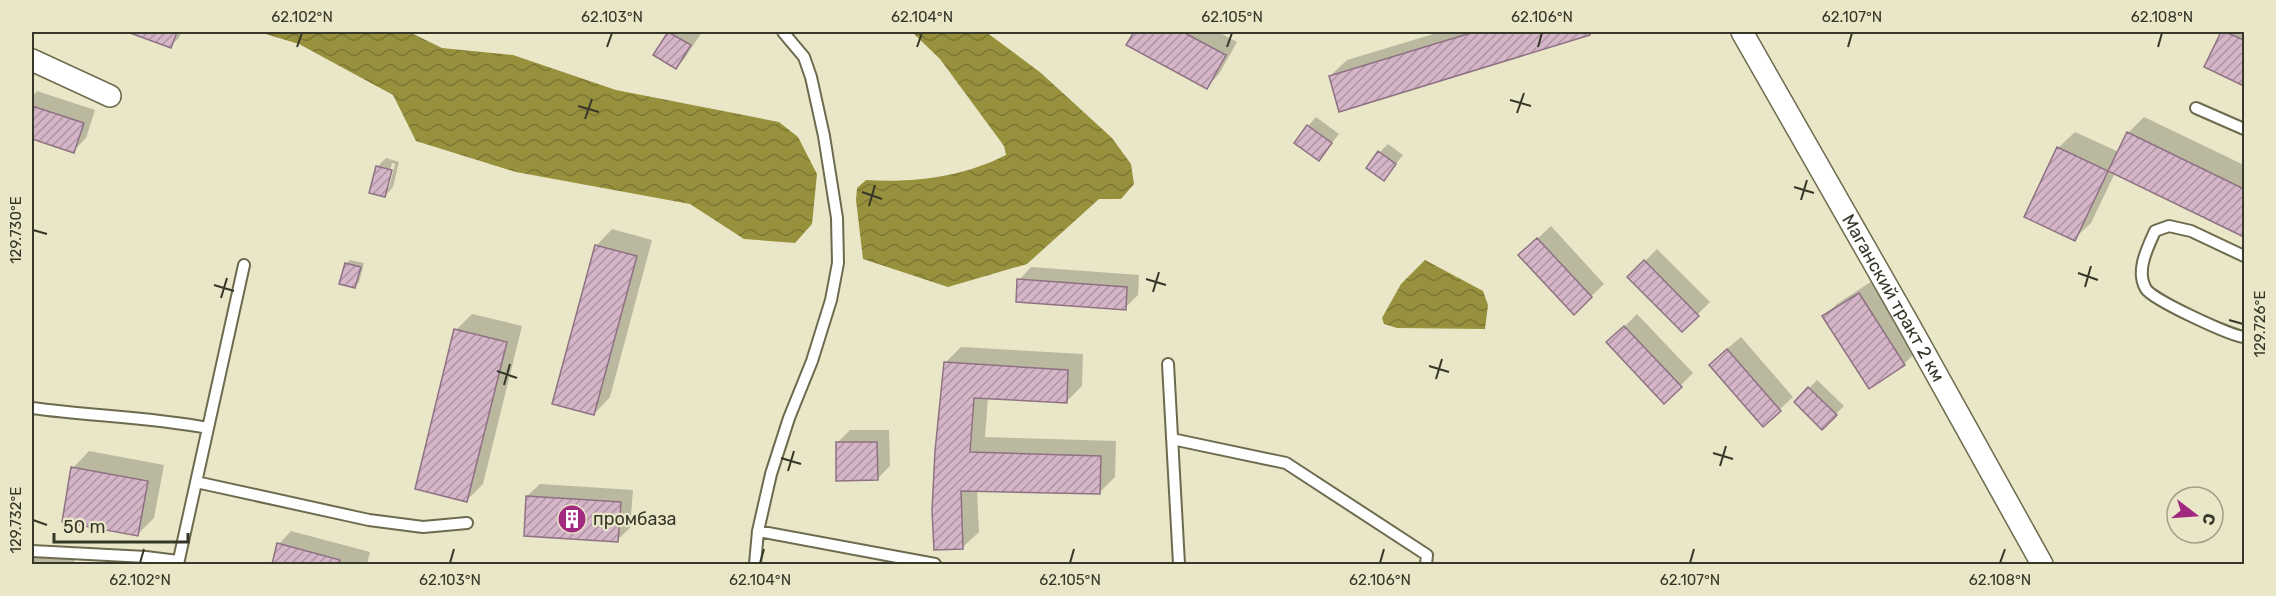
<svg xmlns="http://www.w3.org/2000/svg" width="2276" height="596" viewBox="0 0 2276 596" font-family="Rubik,sans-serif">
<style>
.water{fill:url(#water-waves)}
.shadow{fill:#0003;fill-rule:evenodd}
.building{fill:url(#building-hatch);stroke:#8e7283;stroke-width:1.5}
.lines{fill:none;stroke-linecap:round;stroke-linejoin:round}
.lane-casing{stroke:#6d6b4e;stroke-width:14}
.street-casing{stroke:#6d6b4e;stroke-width:24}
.lane{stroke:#fff;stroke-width:10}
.street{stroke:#fff;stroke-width:21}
.ticks{fill:none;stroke:#363629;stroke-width:2}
.labels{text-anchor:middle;stroke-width:4.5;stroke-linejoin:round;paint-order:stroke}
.street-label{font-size:18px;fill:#363629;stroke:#e9e7c7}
.poi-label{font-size:18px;fill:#363629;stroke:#e9e7c7;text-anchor:start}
.neatline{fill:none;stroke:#363629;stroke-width:2}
.ticks-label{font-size:15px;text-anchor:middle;fill:#363629}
</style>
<defs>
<pattern id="water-waves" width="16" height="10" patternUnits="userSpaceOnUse" patternTransform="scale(1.5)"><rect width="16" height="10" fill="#97913d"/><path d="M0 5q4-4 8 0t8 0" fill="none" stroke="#7c7733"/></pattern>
<pattern id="building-hatch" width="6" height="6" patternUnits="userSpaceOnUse" patternTransform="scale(1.5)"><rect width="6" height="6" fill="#d5b6c8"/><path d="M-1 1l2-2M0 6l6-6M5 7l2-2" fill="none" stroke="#ae95a2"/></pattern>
</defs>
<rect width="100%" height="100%" fill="#e9e7c7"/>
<path class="water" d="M259,32H409L442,48L513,55L616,90L779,122L798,137L817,174L812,224L795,243L744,239L690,204L516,172L416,141L393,95L299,44Z
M912,32H986L1041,73L1112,138L1131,164L1134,184L1121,199H1099L1027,264L948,287L863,259L856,200L857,188L866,180C914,183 963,177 1006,155L1004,146L940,59Z
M1425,260L1483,291L1488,305L1485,329L1397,328L1384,324L1382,318L1401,284Z"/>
<path class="shadow" d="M140,32H181L179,38L170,46L138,35Z
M675,32H702L684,59L676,68L659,57Z
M1135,32H1218L1237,42L1219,74L1207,87L1128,45Z
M1440,32H1596L1340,110L1330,76L1347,60Z
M2222,32H2244V84L2206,67Z
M37,91L95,110L86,138L73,151L32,137V97Z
M1316,117L1339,134L1319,159L1308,126Z
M2144,117L2244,165V235L2115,173L2091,223L2074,239L2058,148L2075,132L2119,152L2128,133Z
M1388,144L1403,155L1384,179L1380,152Z
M386,158L399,162L393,187L385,196L377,167ZM392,163L395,164L389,188H386Z
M1551,226L1604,284L1574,313L1533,243Z
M612,229L652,240L610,397L594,414L596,246Z
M1657,249L1710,302L1682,330L1629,277Z
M350,260L364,263L359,282L355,286L346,264Z
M1031,267L1139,275L1138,295L1125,308L1019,280Z
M1872,281L1917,351L1904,364L1824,316L1837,304Z
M472,314L522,326L483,484L467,500L456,330Z
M1637,314L1693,373L1664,402L1608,343Z
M1741,337L1793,397L1763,425L1723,352Z
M961,347L1083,354L1082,386L1066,402L988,397L985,437L1116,441L1115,477L1099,493L977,490L979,532L963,547L945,363Z
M1817,380L1844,406L1822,428L1796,402Z
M850,430H889L890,466L877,479L837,443Z
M89,451L164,465L154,518L138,534L73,468Z
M540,484L633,490L630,528L617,540L527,496Z
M291,531L370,552L367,564H273L279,544Z
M32,549L75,558L74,564H32Z"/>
<path class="building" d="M130,32H177L171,48L130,33Z
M668,32L691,45L676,69L653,55Z
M1134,32H1183L1226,55L1207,89L1126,45Z
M1474,32H1589L1590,35L1339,112L1329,76Z
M2221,32H2225L2244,40V86L2204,67Z
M32,106L84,123L74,153L32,139Z
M1307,125L1332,143L1319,161L1294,143Z
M2127,132L2244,189V237L2108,171Z
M2057,147L2108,171L2075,241L2024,217Z
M1378,151L1396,164L1384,181L1366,168Z
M376,166L392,170L385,197L369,193Z
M1537,238L1592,297L1574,315L1518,255Z
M595,245L637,256L594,415L552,404Z
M1644,260L1699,316L1682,332L1627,277Z
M345,263L361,267L355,288L339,284Z
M1017,279L1127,287L1126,310L1016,302Z
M1859,293L1905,365L1869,389L1822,316Z
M1624,326L1682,387L1664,404L1606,342Z
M454,329L507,342L467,502L415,489Z
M1727,349L1781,411L1763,427L1709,365Z
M944,362L1068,370L1067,403L974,398L970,452L1101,456L1100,494L961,491L963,549L934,550L932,511L935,451Z
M1808,387L1837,415L1822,430L1794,402Z
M836,442H877L878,480L836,481Z
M71,467L148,481L138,536L62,522Z
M526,496L621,502L618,542L524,536Z
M277,543L340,560L339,564H272Z"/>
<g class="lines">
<g class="lane-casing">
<path id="lane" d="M2196,108L2244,129
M2244,256L2191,231L2169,226L2155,231C2148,247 2135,271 2146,289C2153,300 2231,336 2244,337
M1168,364L1179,564
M32,408C90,416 150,417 208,428
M1172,439L1286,463L1427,555L1426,564
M196,482L369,520L423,527L467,523
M758,531L935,564
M32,551L146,557L178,561
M178,564L244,265
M755,564L758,531L771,474L789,418L812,361L831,300L838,263L837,218L824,136L811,77L804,57L783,32"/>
</g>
<g class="street-casing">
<g id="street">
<path id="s1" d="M1742,32L1908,323L2042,564"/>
<path d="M32,60L110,96"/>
</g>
</g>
<use href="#lane" class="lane"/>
<use href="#street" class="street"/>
</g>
<path class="ticks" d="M297,47L302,33M607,47L612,33M917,47L922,33M1227,47L1232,33M1538,47L1542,33M1848,47L1852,33M2158,47L2162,33M1510,100L1531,106M578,106L599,112M1517,113L1524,93M585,119L592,99M1794,187L1814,193M862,192L882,199M1801,200L1807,180M869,206L875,185M33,230L47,234M2078,273L2098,280M1146,279L1166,285M214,285L234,291M2085,287L2091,266M1153,292L1159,272M221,298L227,278M2229,320L2243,324M1429,366L1449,372M497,371L517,378M1436,379L1442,359M504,385L510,364M1713,453L1733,459M781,458L801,464M1720,466L1726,446M788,471L794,451M33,520L47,525M140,563L144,549M450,563L454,549M760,563L764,549M1070,563L1074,549M1380,563L1384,549M1690,563L1694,549M2000,563L2005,549"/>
<defs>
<g id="building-disc" transform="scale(1.5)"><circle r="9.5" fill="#a22980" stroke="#e9e7c7"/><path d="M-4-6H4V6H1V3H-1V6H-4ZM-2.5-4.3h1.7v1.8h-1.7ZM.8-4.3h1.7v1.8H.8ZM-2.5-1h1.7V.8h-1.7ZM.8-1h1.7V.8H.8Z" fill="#fff"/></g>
</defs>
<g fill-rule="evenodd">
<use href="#building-disc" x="572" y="519"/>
</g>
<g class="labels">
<g class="street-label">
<text dy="6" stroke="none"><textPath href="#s1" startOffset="306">Маганский тракт 2 км</textPath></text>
</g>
<g class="poi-label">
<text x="593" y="525">промбаза</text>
</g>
</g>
<rect width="2276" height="596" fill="none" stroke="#e9e7c7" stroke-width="66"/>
<g transform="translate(2195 515) rotate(107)"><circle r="28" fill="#e9e7c7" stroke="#a1a088" stroke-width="1.5"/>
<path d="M0-4.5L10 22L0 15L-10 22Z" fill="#a22980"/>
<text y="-9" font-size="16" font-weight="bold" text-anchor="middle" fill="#363629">С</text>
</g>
<path d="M54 533v9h134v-9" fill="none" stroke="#363629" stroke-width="3"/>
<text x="63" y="533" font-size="18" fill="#363629" stroke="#e9e7c7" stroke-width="4.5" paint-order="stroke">50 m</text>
<rect x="33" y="33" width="2210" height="530" class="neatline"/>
<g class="ticks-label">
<text x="302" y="22">62.102°N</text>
<text x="612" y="22">62.103°N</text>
<text x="922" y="22">62.104°N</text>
<text x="1232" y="22">62.105°N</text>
<text x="1542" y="22">62.106°N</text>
<text x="1852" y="22">62.107°N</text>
<text x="2162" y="22">62.108°N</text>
<text transform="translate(16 230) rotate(-90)" y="5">129.730°E</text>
<text transform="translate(2260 324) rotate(-90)" y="5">129.726°E</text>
<text transform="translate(16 520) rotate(-90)" y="5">129.732°E</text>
<text x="140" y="585">62.102°N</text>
<text x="450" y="585">62.103°N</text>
<text x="760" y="585">62.104°N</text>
<text x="1070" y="585">62.105°N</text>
<text x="1380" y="585">62.106°N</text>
<text x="1690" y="585">62.107°N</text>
<text x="2000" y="585">62.108°N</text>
</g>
</svg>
